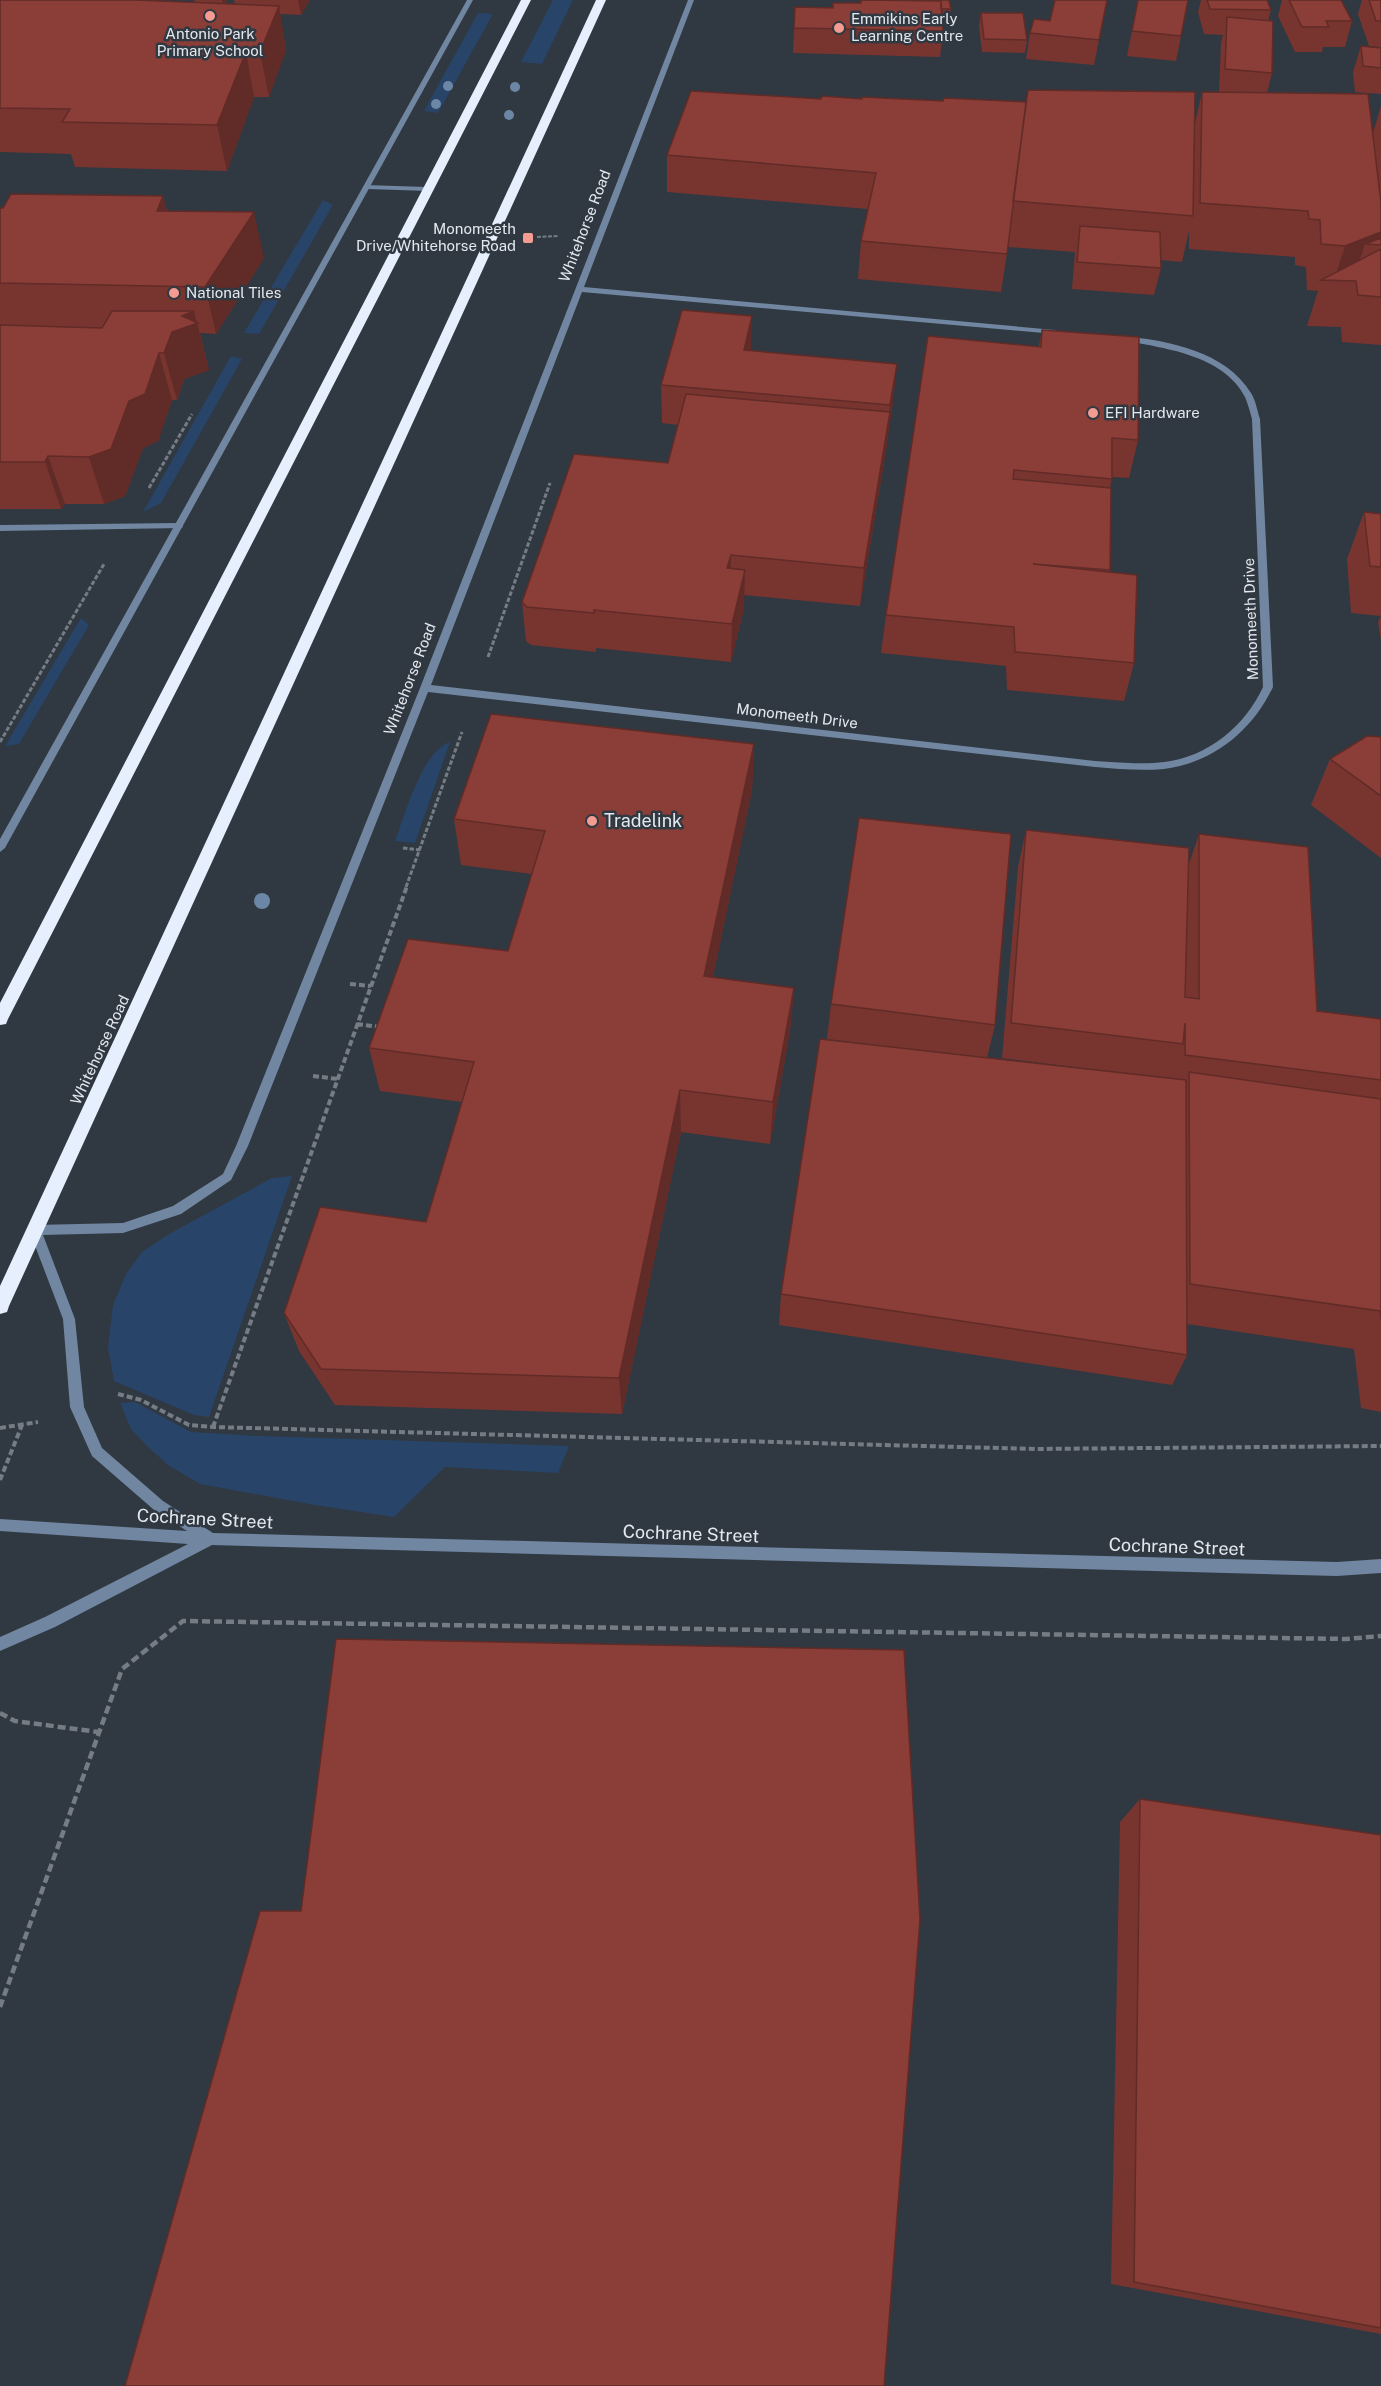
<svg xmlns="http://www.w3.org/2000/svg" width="1381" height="2386" viewBox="0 0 1381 2386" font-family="'Public Sans',sans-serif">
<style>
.green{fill:#284569}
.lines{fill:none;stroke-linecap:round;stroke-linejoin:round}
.path-far3{stroke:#757c84;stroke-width:2;stroke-dasharray:4 1.5;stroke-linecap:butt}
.path-far2{stroke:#757c84;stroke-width:3;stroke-dasharray:4.5 2;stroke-linecap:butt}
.path-far1{stroke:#757c84;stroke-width:4;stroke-dasharray:6 3;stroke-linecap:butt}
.path{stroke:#757c84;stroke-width:4.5;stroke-dasharray:8 4;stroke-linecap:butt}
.lane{fill:#7086a1;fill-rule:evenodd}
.street{fill:#7086a1;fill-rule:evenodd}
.highway{fill:#e5effd;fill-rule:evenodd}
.tree{fill:#6c86a5}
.wall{fill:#783530}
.shaded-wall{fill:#612b27}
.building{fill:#8b3e38;stroke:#612b27;stroke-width:1.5}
.poi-dot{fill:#f59c92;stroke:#303841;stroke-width:2}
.labels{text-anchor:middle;stroke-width:5;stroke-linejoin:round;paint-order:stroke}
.far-poi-label{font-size:15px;fill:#e3e8ee;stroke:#303841;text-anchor:start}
.far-street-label{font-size:15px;fill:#e3e8ee;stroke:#303841}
.poi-label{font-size:18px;fill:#e3e8ee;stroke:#303841;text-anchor:start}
.street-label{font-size:18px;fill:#e3e8ee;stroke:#303841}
</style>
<rect width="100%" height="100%" fill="#303841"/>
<path class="green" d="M553,0H573L542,64L521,62Z
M478,13L493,14L438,113L424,111Z
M323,200L333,205L259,334L244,333Z
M231,356L242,359L161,503L143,512Z
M81,618L89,625L19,744L5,746Z
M450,742L415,843L395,841C405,815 422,751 450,742Z
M292,1176L209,1417L194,1415L114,1381L108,1347L113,1305L126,1274L142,1252L169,1234L272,1178Z
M135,1402L191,1432L257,1436L569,1446L558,1473L445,1467L394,1517L315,1505L200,1484L168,1465L147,1446L131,1429L120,1403Z"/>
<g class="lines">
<path class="path-far3" d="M537,237L559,236"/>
<path class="path-far2" d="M149,488L192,414
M488,657L550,483
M0,742L104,564
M403,848L420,850
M406,887L462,732"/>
<path class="path-far1" d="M350,984L371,986
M357,1024L380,1027
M313,1076L338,1079
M118,1394L141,1400L189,1425L213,1427L1035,1449L1381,1446
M213,1427L407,886
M0,1428L38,1422
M0,1480L22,1425"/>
<path class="path" d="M0,1713L15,1721L98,1732
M0,2007L122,1669L183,1621L1346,1639L1381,1636"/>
<path class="lane" d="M364,185L428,187L432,189L428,191L367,189H364Z
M179,523L183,526L182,528L0,531V525Z"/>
<path class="street" d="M467,0H473L5,848L0,852V839Z
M688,0H694L584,287L1055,330L1059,332L1055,334L582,292L431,685L1095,761C1118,762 1142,765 1164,762C1208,757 1245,726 1263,687L1252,419C1250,412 1248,404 1245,397C1223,354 1162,348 1121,340V336H1124C1169,341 1225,351 1251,393C1256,401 1257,410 1260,419L1273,687C1252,731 1213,763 1164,769C1141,771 1118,769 1095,767L428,692L248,1146L231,1180L181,1214L123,1233L43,1235L75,1319L84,1407L102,1448L163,1501L213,1533L1337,1562L1381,1559V1573L1337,1576L212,1545L55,1627L0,1651V1637L45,1617L188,1544L0,1531V1519L187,1531L153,1509L92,1456L70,1407L63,1319L29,1230L31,1226L35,1225L123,1223L173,1206L223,1174L236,1146L420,688Z"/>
<path class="highway" d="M521,0H531L8,1019L6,1024L0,1025V1003Z
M596,0H606L9,1306L7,1312L0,1314V1286Z"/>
</g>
<g class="tree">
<circle cx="448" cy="86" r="5"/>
<circle cx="515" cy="87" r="5"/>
<circle cx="436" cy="104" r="5"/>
<circle cx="509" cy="115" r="5"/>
<circle cx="262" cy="901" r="8"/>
</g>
<path class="wall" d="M0,0L195,3L194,0H227L225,4H235L234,0H310L301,15L280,14L286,50L269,97H254L227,171L75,167L71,154L0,152Z
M861,0L951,9L949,22H942L943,31L940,57L793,53L795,7L833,8L861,3Z
M1107,0L1094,65L1026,59L1030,33L1050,21Z
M1138,0L1181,36L1176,61L1127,56Z
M1201,0H1267L1271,10L1268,21L1272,73L1267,93L1373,133L1381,106V345L1342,342L1341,327L1307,326L1318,291L1307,290L1306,267L1295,265V257L1189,249V231L1182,262L1160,260L1161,268L1154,295L1072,289L1075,252L1008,247L1001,292L858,279L861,241L868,209L667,192V155L1195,124L1202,92H1219L1221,43L1223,35L1204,34L1198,12Z
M1282,0H1341L1352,21L1345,47H1323L1322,52H1295L1278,16Z
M1362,0H1381V47L1369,46L1358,14Z
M981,13L1027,40L1025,53L982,52L979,26Z
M1361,46L1381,48V94L1355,92L1353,72Z
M163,196L167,211L264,258L216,334L200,333L209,370L184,379L177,400H172L158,441L143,448L125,496L104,504H65L61,509H0V208Z
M1042,330L1138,440L1129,478L1112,477L1110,488V572L1134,663L1124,701L1007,690L1006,666L881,653L886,615L1039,346Z
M751,351L893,402L889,428L886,451L860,606L744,595V608L731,662L596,648V652L531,645L526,641L522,602L668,463L678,425L662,423L661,385Z
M1364,512L1381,514V640L1378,622L1381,616L1351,613L1347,559Z
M1381,737V858L1311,805L1330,759Z
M754,744L752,790L713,977L794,988L790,1031L770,1144L681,1132L622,1414L335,1405L299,1351L284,1313L426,1222L462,1102L380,1091L369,1048L508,951L532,874L461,865L454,819Z
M1026,830L1188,867L1199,834L1317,1011L1381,1019V1412L1361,1408L1354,1349L1187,1324V1355L1172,1385L779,1325L781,1294L851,1042L827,1039L831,1004L995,1025L987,1058L1145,1076L1002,1058L1018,867Z
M1140,1799L1381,1835V2334L1111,2284L1120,1822Z"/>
<path class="shaded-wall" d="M222,0H227L223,6Z
M298,0H310L301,15Z
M279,6L286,50L269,97L260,52Z
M246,52L254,97L227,171L217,125Z
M163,196L175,242L157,211Z
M254,212L264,258L216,334L205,287Z
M1381,232V240L1365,244L1353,280H1334L1345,246Z
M194,311L209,370L184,379L177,400L164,353L172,332L182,316Z
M752,316L751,354L744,350Z
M159,353L172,400L158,441L143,448L125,496L104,504L89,457L129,401Z
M897,364L893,402L889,428L886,451L860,606L864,568L887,430L890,405Z
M48,456L65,504L61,509L45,462Z
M731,555L730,593L727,568Z
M745,570L744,608L731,662L732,624Z
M754,744L752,790L704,1020V976Z
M794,988L790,1031L770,1144L773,1102Z
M680,1090L681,1132L622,1414L619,1378Z"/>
<path class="building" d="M0,0H136L279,6L260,52H246L217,125L62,122L70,109L0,108Z
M861,0L941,1L943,31L794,28L795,7L833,8V3H861Z
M913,0H949L951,9H941V1Z
M1055,0H1107L1099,40L1030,33L1034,19L1050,21Z
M1138,0H1188L1181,36L1132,31Z
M1207,0H1267L1271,10L1210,9Z
M1289,0H1341L1352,21H1326L1329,27H1302Z
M1369,0H1381V21H1376Z
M981,13H1023L1027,40L984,39Z
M1227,17L1273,21L1272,73L1225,69Z
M1361,46L1381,48V68L1363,66Z
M1028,90L1195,92L1193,216L1013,201Z
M691,91L821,99L822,96L862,99V97L943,101L944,98L1026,102L1007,254L861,241L876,173L667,155Z
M1202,92L1368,94L1381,203V232L1345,246L1321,244L1320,220L1309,219L1308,211L1200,203Z
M11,194L163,196L157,211L254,212L205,287L0,283V208H3Z
M1080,226L1160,232L1161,268L1077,262Z
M1381,238V245L1365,244Z
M1381,249V297L1358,295L1356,281L1321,280Z
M682,310L752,316L744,350L897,364L890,405L661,385Z
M112,311H194L182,316L198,323L172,332L164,353H159L145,394L129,401L111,449L89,457L48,456L45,462H0V325L102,328Z
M1042,330L1139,337L1138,440L1112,438V479L1014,470L1013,479L1111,488L1110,570L1033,564L1137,575L1134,663L1015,652L1014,627L886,615L928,336L1041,347Z
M686,394L890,412L864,568L731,555L727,568L745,570L732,624L594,610V613L527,607L522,602L574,454L668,463Z
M1364,512L1381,514V567L1370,566Z
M491,714L754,744L704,976L794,988L773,1102L680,1090L619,1378L321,1369L284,1313L320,1207L426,1222L474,1062L369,1048L408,939L508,951L545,831L454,819Z
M1367,736L1381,737V796L1330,759Z
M859,818L1011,834L995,1025L831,1004Z
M1026,830L1189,848L1185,997L1199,999V834L1308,847L1317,1011L1381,1019V1080L1185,1055V1023L1183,1044L1011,1023Z
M820,1039L1186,1080L1187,1355L781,1294Z
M1189,1072L1381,1099V1320L1380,1311L1190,1284Z
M336,1639L904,1650L920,1919L884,2386H125L260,1911H301Z
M1140,1799L1381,1835V2328L1134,2282Z"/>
<g class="poi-dot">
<circle cx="210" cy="16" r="6"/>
<circle cx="839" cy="28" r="6"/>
<rect x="522" y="232" width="12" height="12" rx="3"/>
<circle cx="174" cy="293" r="6"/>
<circle cx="1093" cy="413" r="6"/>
<circle cx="592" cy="821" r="6"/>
</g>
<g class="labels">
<g class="far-poi-label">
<text x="851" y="24">Emmikins Early<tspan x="851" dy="17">Learning Centre</tspan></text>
<text x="210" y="39" text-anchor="middle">Antonio Park<tspan x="210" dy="17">Primary School</tspan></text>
<text x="516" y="234" text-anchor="end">Monomeeth<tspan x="516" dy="17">Drive/Whitehorse Road</tspan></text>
<text x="186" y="298">National Tiles</text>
<text x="1105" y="418">EFI Hardware</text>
</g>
<g class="far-street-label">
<text transform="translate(585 226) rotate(-69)" y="5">Whitehorse Road</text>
<text transform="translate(1251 619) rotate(-92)" y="5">Monomeeth Drive</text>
<text transform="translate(410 679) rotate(-69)" y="5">Whitehorse Road</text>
<text transform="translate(797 716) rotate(7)" y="5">Monomeeth Drive</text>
<text transform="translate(100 1050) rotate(-65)" y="5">Whitehorse Road</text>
</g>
<g class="poi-label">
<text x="604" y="827">Tradelink</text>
</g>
<g class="street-label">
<text transform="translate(205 1519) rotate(3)" y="6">Cochrane Street</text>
<text transform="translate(691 1534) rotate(2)" y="6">Cochrane Street</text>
<text transform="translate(1177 1547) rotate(2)" y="6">Cochrane Street</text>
</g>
</g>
</svg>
